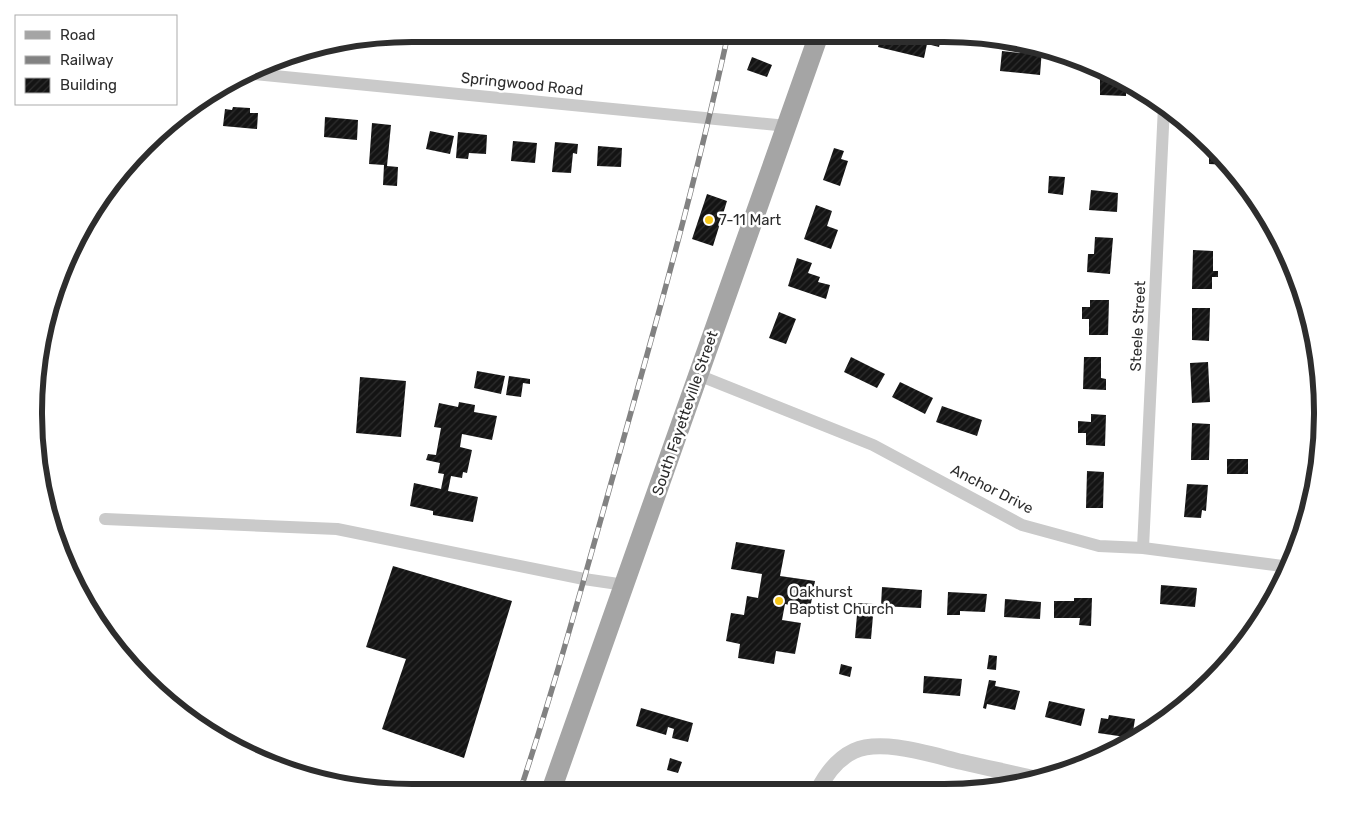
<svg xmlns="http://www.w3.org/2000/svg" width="1357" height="826" viewBox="0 0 1357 826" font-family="Rubik,sans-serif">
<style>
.building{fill:url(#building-hatch)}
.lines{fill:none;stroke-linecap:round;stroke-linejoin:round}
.minor{stroke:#cacaca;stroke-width:12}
.tertiary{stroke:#cacaca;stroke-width:16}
.primary{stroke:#a5a5a5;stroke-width:20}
.rail-casing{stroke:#828282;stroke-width:5.5}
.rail{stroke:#fff;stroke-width:4;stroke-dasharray:11;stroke-linecap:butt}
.poi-dot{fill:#f7c81c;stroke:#fff;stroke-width:2}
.labels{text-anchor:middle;stroke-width:5;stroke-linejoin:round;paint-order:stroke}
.street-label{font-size:15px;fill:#2d2d2d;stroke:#fff}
.poi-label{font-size:15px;fill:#2d2d2d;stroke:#fff;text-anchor:start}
.rim{fill:none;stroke:#2d2d2d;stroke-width:6}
</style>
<defs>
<pattern id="building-hatch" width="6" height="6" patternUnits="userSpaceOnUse" patternTransform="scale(1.25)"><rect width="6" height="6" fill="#141414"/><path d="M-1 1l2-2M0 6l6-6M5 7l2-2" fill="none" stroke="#2e2e2e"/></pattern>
</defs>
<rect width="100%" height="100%" fill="#fff"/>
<path class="building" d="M549,34H594L593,43L549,41Z
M881,34H893L942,35L939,47L927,44L924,58L878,47Z
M1022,45L1042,49L1040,75L1000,71L1002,51L1021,53Z
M752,57L772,65L767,77L747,70Z
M1100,71L1126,84V96L1100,95Z
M233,107L250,108V113H258L257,129L223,126L225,109L232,110Z
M325,117L358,120L357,140L324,137Z
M372,123L391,125L387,166L398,167L397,186L383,185L384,165L369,164Z
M430,131L454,136L450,154L426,149Z
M458,132L487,135L486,154L469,153L468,159L456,158Z
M513,141L537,143L535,163L511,161Z
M555,142L578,144L577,154L573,153L571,173L552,172Z
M1209,142L1212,145L1229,165L1209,164Z
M598,146L622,148L621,167L597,166Z
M834,148L844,151L841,159L848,161L840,186L823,180Z
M1049,176L1065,177L1063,195L1048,193Z
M1091,190L1118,193L1117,212L1089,210Z
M707,194L727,201L713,246L692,239Z
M816,205L832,211L827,226L838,230L831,249L804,239Z
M1095,237L1113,238L1110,274L1087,272L1088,254H1094Z
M1193,250L1213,251V271H1218V277H1212V289H1192Z
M797,258L812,263L808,273L820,277L818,282L830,285L826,299L788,286Z
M1090,300H1109L1108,335H1089V319H1082V307H1090Z
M1192,308H1210L1209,341L1192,340Z
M779,312L796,319L786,344L769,338Z
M851,357L885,374L877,388L844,372Z
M1084,357H1101V378L1106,379V390L1083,389Z
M1208,362L1210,402L1192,403L1190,363Z
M477,371L505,376L501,394L474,388Z
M509,376L530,379V384L523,383L521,397L506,395Z
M360,377L406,381L401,437L356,433Z
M900,382L933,398L925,414L892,397Z
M459,402L475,405L474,412L497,416L492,440L462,434L460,447L472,450L467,473L463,472L462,478L451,476L448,491L478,497L473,522L433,515V511L410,506L414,483L441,489L444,474L438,473L440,463L426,460L428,454L436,455L441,428L434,427L439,403L458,407Z
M942,406L982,420L977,436L936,422Z
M1091,414L1106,415L1105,446L1086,445V433H1078V421L1091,422Z
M1192,423L1210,424L1209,460H1191Z
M1227,459H1248V474H1227Z
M1087,471L1104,472L1103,508H1086Z
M1187,484L1208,485L1206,511L1202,510L1201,518L1184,517Z
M736,542L785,550L780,576L815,581L810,609L785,604L782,620L801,623L795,654L776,651L774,664L738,658L740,644L726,641L731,613L744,615L747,596L758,598L762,574L731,569Z
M393,566L512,601L464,758L382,729L406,659L366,647Z
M1161,585L1197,588L1195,607L1160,604Z
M882,587L922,590L921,608L881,606Z
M948,592L987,594L985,612L960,611V615H947Z
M1074,598H1092L1091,626L1079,625L1080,618H1054V601H1074Z
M1005,599L1041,602L1040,619L1004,617Z
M858,603L874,604L871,639L855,638Z
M989,655L997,656L996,670L987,669Z
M841,664L852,667L850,677L839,674Z
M924,676L962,679L960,696L923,693Z
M989,680L996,681L995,686L1020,691L1015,710L987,704L986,709L983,708Z
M1049,701L1085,709L1081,726L1045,717Z
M641,708L693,723L688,742L672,738L674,729L668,727L666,735L636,726Z
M1109,715L1135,719L1132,738L1098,733L1101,718L1108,719Z
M670,758L682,762L678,773L667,770Z"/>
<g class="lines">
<path class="minor" d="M254,74L787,126
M698,375L873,445L1022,525L1099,546L1143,548L1290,567
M105,519L337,529L584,579L625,585
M1143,548L1164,106"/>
<path class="tertiary" d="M818,790C826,774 837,759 854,751C882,738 932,755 962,762C987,768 1012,773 1036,779"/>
<path class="primary" d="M551,791L819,34"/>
<g class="rail-casing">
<path id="rail" d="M520,791C556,682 586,572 617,462C657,320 697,178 728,34"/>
</g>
<use href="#rail" class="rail"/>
</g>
<g class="poi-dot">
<circle cx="709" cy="220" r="5"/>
<circle cx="779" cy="601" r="5"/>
</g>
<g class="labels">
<g class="street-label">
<text transform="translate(522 84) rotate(6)" y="5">Springwood Road</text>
<text transform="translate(1138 326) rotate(-87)" y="5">Steele Street</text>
<text transform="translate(685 413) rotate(-71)" y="5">South Fayetteville Street</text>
<text transform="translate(992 489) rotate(27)" y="5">Anchor Drive</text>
</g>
<g class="poi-label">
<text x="719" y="225">7-11 Mart</text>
<text x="789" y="597">Oakhurst<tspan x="789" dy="17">Baptist Church</tspan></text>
</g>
</g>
<path d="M0 0H1357V826H0ZM412 42H944A370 370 0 0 1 1314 412V414A370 370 0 0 1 944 784H412A370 370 0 0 1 42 414V412A370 370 0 0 1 412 42Z" fill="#fff" fill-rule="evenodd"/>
<path class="rim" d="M412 42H944A370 370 0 0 1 1314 412V414A370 370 0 0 1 944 784H412A370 370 0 0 1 42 414V412A370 370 0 0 1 412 42Z"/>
<rect x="15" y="15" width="162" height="90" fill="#ffffff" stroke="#ababab"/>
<rect x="25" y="31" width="25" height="8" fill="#a5a5a5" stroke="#ababab"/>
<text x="60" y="40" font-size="15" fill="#2d2d2d">Road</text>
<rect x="25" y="56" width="25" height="8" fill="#828282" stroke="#ababab"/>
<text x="60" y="65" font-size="15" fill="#2d2d2d">Railway</text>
<rect x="25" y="78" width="25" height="15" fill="url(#building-hatch)" stroke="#ababab"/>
<text x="60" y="90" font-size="15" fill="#2d2d2d">Building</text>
</svg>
